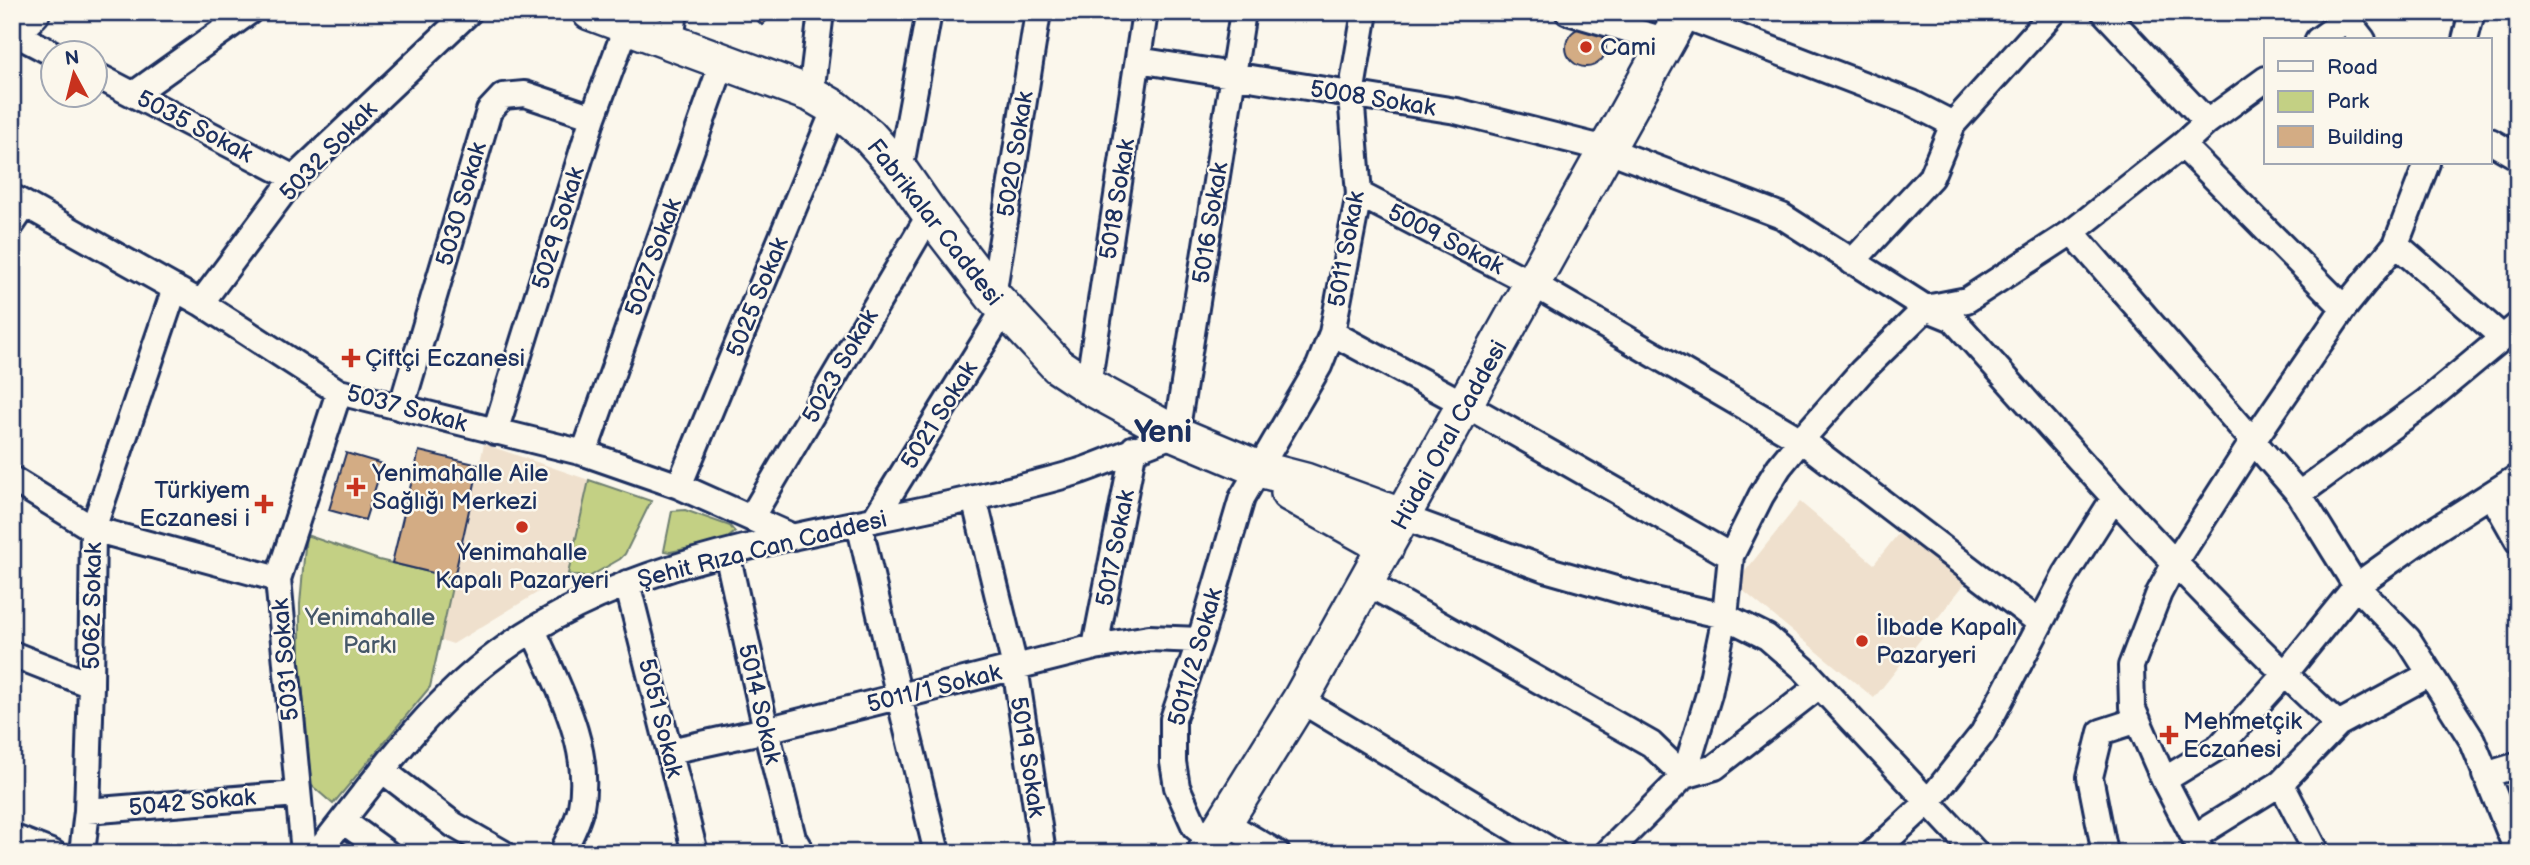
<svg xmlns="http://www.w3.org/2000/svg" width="2530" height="865" viewBox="0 0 2530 865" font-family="'Balsamiq Sans',sans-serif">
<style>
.built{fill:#efe0cd}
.green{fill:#c3d084;stroke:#6f8071;stroke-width:2}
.building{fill:#d3ac84;stroke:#1b2f5e;stroke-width:2}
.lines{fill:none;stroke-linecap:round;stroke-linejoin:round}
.street-casing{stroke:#1b2f5e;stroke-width:30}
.secondary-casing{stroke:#1b2f5e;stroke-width:40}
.street{stroke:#fbf7ec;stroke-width:24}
.secondary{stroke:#fbf7ec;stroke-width:35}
.poi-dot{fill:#c8321e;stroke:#fbf7ec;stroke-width:2.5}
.labels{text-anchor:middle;stroke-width:5;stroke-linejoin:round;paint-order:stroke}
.poi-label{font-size:24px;fill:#1b2f5e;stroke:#fbf7ec;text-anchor:start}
.street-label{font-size:24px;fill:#1b2f5e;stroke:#fbf7ec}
.park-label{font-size:24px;fill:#455768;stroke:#fbf7ec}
.district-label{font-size:32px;font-weight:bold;fill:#1b2f5e;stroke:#fbf7ec}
</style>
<rect width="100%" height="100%" fill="#fbf7ec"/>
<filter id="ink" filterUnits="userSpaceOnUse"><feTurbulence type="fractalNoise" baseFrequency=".0143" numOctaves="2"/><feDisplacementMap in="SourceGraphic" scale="14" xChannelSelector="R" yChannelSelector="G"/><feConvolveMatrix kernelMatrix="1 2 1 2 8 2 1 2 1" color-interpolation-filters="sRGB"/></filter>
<g filter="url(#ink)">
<path class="built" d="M484,444L589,480L568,574L453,644L441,640Z
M1800,502L1874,564L1902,529L1967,581L1874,698L1735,584Z"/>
<path class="green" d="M589,480L651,501L625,554L620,559L587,578L568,574Z
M685,510L730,526L735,532L724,541L670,552L664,551L672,511Z
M306,535L379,560L454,578L430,687L333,804L311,785L300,665V604Z"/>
<path class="building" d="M749,12H775L762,25Z
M1566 47a20 20 0 1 1 40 0a20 20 0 1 1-40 0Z
M419,451L479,465L454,578L392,563Z
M346,453L383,464L365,520L329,510Z"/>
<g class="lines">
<g class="street-casing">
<path id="street" d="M1568,12L1668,41
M2104,12L2207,122
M2341,12L2363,40
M1682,15L1912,103L1953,124
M12,32L52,53
M671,40L675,12
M2318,40L2357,12
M2465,40L2472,12
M1138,60L1456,111L1606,149L1782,216L1926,308L1953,319C2077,458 2201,598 2338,724
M94,74L294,178
M134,94L249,12
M811,94L821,12
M2490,141L2518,157
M2182,145L2344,308
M900,171L929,12
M1359,194L1533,284L1801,440L2039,622
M12,197L201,303L339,392L584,453L679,486L793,537
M12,224L25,205
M2072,232L2299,494L2356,586L2408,639L2472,740L2518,853
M2396,244L2502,337
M1852,262L1931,177L1953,124L2054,12
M993,296L1038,12
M201,303L294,178L469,12
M1332,333L1466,405L1731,556
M1088,386L1145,12
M401,408L489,111L503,96L525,94L593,117
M495,432L593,117L627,25
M584,453L723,61
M12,479L93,529L278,579
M679,486L835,108
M2299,494L2424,403L2518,325
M2492,495L2518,541
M974,498L1015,667L1043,853
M1403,517L1545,569L1654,600L1725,616L1767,637L1803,668L1976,853
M751,518L930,214
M874,520L1004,310
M859,523L899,697L937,853
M727,553L766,730L793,838L802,853
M627,583L695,853
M1367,583L1651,744L1684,776L1715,767L1819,686
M533,630C556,683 593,747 581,807C578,823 569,838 562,853
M1095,647L1134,448
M12,654L91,685
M1300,700L1555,853
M670,751L766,730L1095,647L1149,638L1200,640
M382,770L454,825L503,853
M2485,775L2518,765
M2164,780L2220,746L2284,675L2356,586L2433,531L2518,477
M2281,783L2317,853
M87,811L297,794
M343,821L387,853
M1224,822L1277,853
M12,837L53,853
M2194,837L2281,783L2338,724L2430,674
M1213,841L1195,827L1177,787L1173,762V719L1200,640L1242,498L1319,366L1332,333L1359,194L1351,95L1365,12
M82,853L87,811L91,685L93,529L175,288
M304,853L278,579L339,392
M317,853C373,783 424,708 497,654C631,553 816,536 975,498C1009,490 1044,482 1077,472C1111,461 1142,445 1176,434L1243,12
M1607,853L1684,776L1709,694L1725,616L1731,556L1761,496L1779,467L1801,440L1862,371L1926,308L1967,300L2072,232L2182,145L2207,122L2266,79
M1873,853L1929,801L1983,733L2066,574L2114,498
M2105,853L2090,777L2101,732L2138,720
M2202,853L2164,780L2132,707L2131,666L2159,593L2175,563L2253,441L2344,308L2396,244L2427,163"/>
</g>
<g class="secondary-casing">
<path id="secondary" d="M590,12L811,94L835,108L869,136L900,171L930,214L993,296L1058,366L1088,386L1176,434L1259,469L1305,481L1403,517
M12,30L32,12
M1289,493L1386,547
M1205,853L1300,700L1683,12"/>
</g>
<use href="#street" class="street"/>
<use href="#secondary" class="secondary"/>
</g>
</g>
<g class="poi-dot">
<circle cx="1586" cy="47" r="7"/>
<path d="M347.5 347.5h7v7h7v7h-7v7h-7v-7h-7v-7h7z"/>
<path d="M352.5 476.5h7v7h7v7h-7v7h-7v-7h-7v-7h7z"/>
<path d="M260.5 493.5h7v7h7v7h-7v7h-7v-7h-7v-7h7z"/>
<circle cx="522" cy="527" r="7"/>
<circle cx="1862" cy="641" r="7"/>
<path d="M2165.5 724.5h7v7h7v7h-7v7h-7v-7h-7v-7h7z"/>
</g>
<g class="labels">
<g class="poi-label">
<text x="1600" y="55">Cami</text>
<text x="365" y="366">Çiftçi Eczanesi</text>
<text x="372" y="481">Yenimahalle Aile<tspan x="372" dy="28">Sağlığı Merkezi</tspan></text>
<text x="250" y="498" text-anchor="end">Türkiyem<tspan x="250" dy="28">Eczanesi i</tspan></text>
<text x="522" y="560" text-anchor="middle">Yenimahalle<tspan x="522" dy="28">Kapalı Pazaryeri</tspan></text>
<text x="1876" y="635">İlbade Kapalı<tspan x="1876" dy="28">Pazaryeri</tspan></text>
<text x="2183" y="729">Mehmetçik<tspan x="2183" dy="28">Eczanesi</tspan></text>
</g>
<g class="street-label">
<text transform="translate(1373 98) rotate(9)" y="8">5008 Sokak</text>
<text transform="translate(195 126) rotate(28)" y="8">5035 Sokak</text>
<text transform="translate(328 151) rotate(-46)" y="8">5032 Sokak</text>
<text transform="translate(1015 154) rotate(-81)" y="8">5020 Sokak</text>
<text transform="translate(1117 199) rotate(-81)" y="8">5018 Sokak</text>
<text transform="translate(461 204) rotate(-74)" y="8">5030 Sokak</text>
<text transform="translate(935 222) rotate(52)" y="8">Fabrikalar Caddesi</text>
<text transform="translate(1210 223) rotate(-81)" y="8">5016 Sokak</text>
<text transform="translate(558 228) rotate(-73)" y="8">5029 Sokak</text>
<text transform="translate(1446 239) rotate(27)" y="8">5009 Sokak</text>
<text transform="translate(1346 249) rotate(-80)" y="8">5011 Sokak</text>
<text transform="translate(653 257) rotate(-70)" y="8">5027 Sokak</text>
<text transform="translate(757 297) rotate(-68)" y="8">5025 Sokak</text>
<text transform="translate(840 366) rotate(-60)" y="8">5023 Sokak</text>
<text transform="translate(407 408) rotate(15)" y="8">5037 Sokak</text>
<text transform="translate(939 415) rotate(-58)" y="8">5021 Sokak</text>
<text transform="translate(1449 435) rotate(-61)" y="8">Hüdai Oral Caddesi</text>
<text transform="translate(1115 548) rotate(-79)" y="8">5017 Sokak</text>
<text transform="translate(762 549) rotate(-14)" y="8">Şehit Rıza Can Caddesi</text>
<text transform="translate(92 606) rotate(-89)" y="8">5062 Sokak</text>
<text transform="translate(1195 657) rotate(-74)" y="8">5011/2 Sokak</text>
<text transform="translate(285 660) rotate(-95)" y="8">5031 Sokak</text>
<text transform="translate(934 688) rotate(-14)" y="8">5011/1 Sokak</text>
<text transform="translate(760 704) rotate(77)" y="8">5014 Sokak</text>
<text transform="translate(661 718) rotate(76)" y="8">5051 Sokak</text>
<text transform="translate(1028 757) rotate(81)" y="8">5019 Sokak</text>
<text transform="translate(192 802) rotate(-5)" y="8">5042 Sokak</text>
</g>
<g class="park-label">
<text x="370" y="625">Yenimahalle<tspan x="370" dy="28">Parkı</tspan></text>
</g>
<g class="district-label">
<text x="1163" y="442">Yeni</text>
</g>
</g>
<rect width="2530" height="865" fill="none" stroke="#fbf7ec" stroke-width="42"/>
<rect x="21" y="21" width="2488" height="823" fill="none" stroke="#1b2f5e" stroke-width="2.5" filter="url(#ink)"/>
<rect x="2264" y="38" width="228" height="126" fill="#fbf7ec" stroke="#a1a7b3" stroke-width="2"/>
<rect x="2278" y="61" width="35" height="10" fill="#fbf7ec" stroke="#a1a7b3" stroke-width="2"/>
<text x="2327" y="74" font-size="21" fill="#1b2f5e">Road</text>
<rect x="2278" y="91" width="35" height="21" fill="#c3d084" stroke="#a1a7b3" stroke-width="2"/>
<text x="2327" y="108" font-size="21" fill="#1b2f5e">Park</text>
<rect x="2278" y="126" width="35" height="21" fill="#d3ac84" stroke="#a1a7b3" stroke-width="2"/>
<text x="2327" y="144" font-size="21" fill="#1b2f5e">Building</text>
<g transform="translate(74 74) rotate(353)"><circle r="33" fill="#fbf7ec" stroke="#a1a7b3" stroke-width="2"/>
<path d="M0-5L12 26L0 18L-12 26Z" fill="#c8321e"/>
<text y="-10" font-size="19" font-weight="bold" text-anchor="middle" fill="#1b2f5e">N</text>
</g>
</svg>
